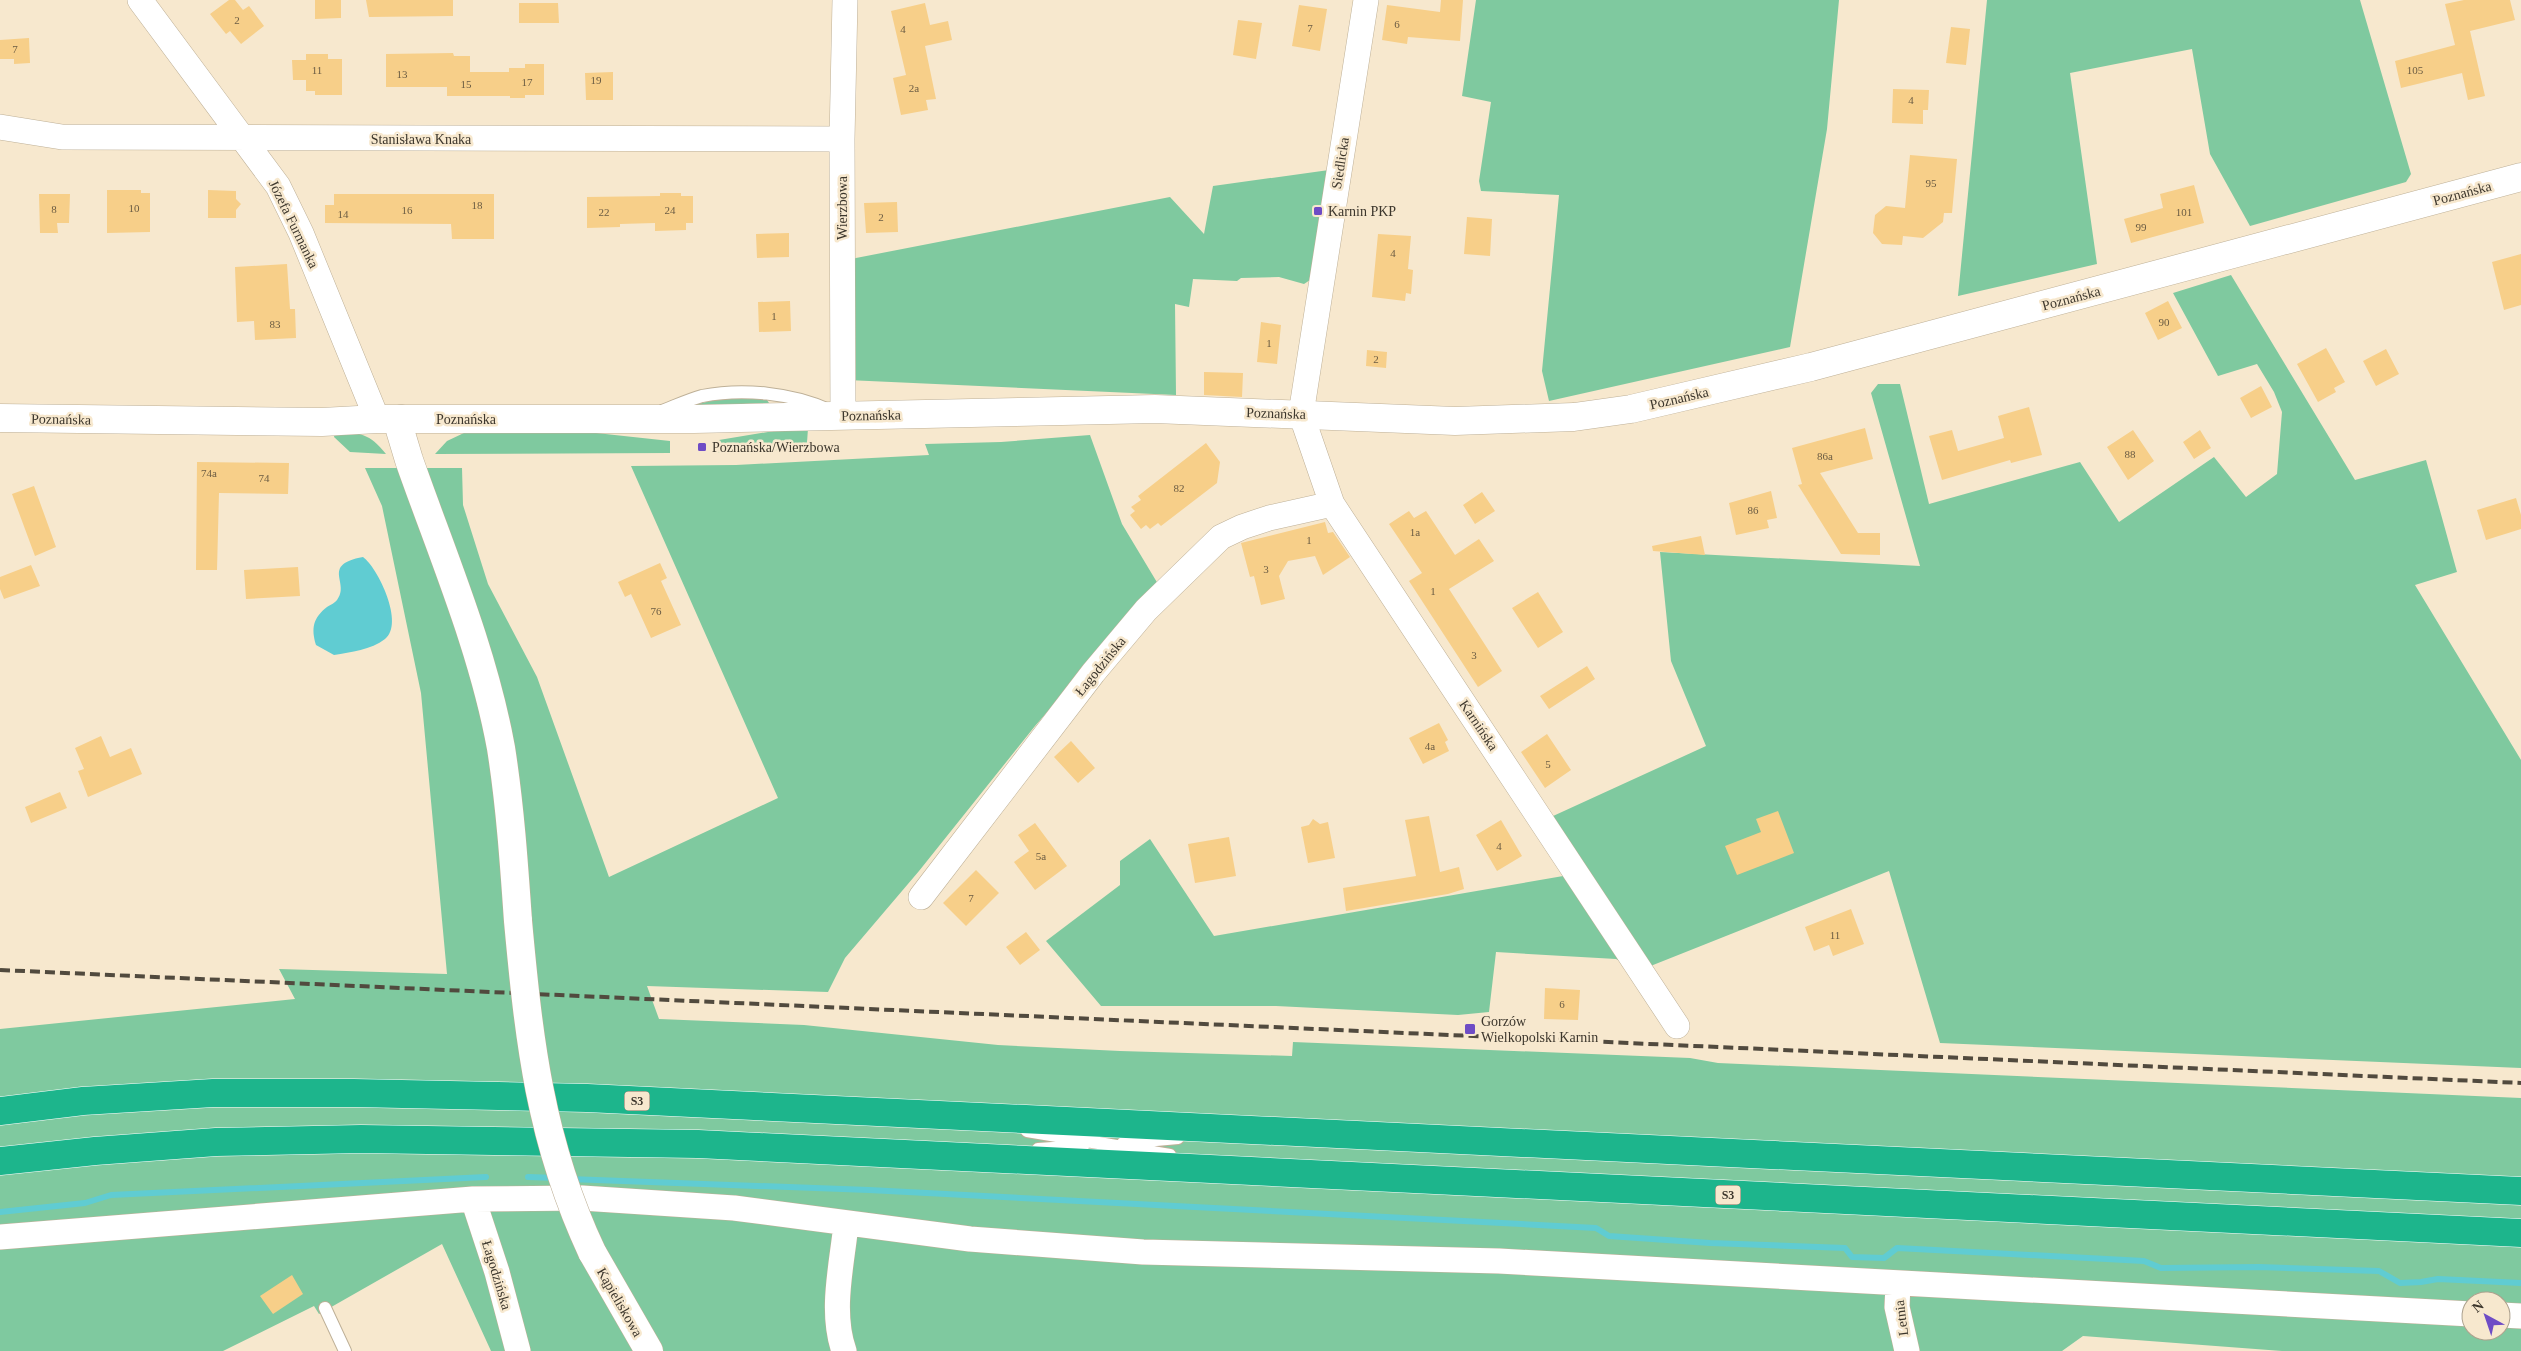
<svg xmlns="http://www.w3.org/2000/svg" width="2521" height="1351" viewBox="0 0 2521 1351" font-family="Georgia,serif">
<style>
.green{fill:#7fc99f;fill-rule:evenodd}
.water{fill:#60ccd2}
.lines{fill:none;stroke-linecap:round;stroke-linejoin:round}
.stream{stroke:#60ccd2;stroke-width:6}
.building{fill:#f7cf89}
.service-casing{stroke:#beb097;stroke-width:14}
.minor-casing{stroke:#beb097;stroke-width:26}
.tertiary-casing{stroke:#beb097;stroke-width:29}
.secondary-casing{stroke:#beb097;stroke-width:29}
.motorway-casing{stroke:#fff;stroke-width:29}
.service{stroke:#fff;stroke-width:12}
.minor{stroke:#fff;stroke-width:25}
.tertiary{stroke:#fff;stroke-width:28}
.secondary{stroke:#fff;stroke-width:28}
.motorway{stroke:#1db58c;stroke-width:28}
.rail{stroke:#514a3e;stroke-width:4;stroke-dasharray:10 5;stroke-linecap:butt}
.tertiary-bridge-casing{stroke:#beb097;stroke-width:29;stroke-linecap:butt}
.tertiary-bridge{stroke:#fff;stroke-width:28}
.poi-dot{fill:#6e4cc5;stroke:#f7e8ce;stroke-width:2}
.labels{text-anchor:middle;stroke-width:5;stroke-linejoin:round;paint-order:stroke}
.number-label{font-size:11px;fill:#6b5c43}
.shield{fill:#f7e8ce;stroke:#746b5d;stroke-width:1}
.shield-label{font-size:12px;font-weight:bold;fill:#3c362c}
.street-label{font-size:14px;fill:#3c362c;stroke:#f7e8ce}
.poi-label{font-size:14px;fill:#3c362c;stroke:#f7e8ce;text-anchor:start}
</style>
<rect width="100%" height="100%" fill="#f7e8ce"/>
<path class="green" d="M1476,0H1839L1827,129L1790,347L1549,401L1542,371L1559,195L1481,191L1479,181L1491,102L1462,96Z
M1987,0H2360L2411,174L2406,182L2250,226L2210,154L2192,49L2070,73L2097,264L1958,296Z
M1329,170L1310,280L1304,284L1279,277L1241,278L1237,281L1193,279L1189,307L1175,304L1176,395L847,380L837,264L856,258L1170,197L1204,234L1213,186Z
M2231,275L2355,480L2426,460L2457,572L2415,585L2521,760V1068L1940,1043L1889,871L1638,971L1616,959L1496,952L1489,1012L1458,1015L1276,1006H1101L1046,941L1120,885V861L1150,839L1214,936L1569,875L1540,822L1706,746L1671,661L1660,552L1920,566L1871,393L1878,384H1900L1929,504L2080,462L2119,522L2214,457L2246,497L2277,474L2282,412L2274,392L2257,364L2218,376L2173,293Z
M747,398L767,400L769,403L689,406L719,399Z
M792,428H808L807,443L801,449L718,453L719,440Z
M335,432C361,433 369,433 386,454L350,452L334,437Z
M466,432H587L670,441V453L435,454L447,441Z
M1090,435L1122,524L1158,584L1035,726L919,871L845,958L828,992L647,986L659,1019L804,1025L998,1045L1120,1051L1292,1056L1293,1042L1690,1058L1718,1063L2521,1098V1351H2282L2083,1336L2062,1351H491L442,1244L319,1314L314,1306L223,1351H0V1029L295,999L279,969L447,974L421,693L382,506L365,468H462L463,505L488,584L537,677L609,877L778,798L631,466L736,465L929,455L925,444L1001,442ZM2471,1301H2501V1331H2471Z"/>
<path class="water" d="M363,557C378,568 405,624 385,639C371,650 351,652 334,655L316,645C311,628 313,618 327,607C330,605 335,603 337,600C351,583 320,565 363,557Z"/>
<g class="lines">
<path class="stream" d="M528,1177L557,1178
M569,1179L869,1190L1596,1228L1609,1236L1710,1243L1845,1248L1852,1257L1884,1258L1897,1248L2144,1261L2161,1268L2259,1267L2379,1271L2400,1283L2421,1282L2438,1279L2521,1283
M0,1212L85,1203L111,1195L486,1177"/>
</g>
<path class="building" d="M229,0H235L243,10L249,6L264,26L241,44L230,31L226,34L210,14Z
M315,0H341V18L315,19Z
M366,0H453V16L369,17Z
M1441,0H1463L1460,41L1408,37L1407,44L1382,40L1387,5L1440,12Z
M2464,0H2510L2515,20L2470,31L2485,96L2468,100L2462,73L2401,88L2395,61L2455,45L2445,4Z
M519,3H558L559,23H519Z
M925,3L930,25L948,21L952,40L925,46L936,99L926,100L928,110L901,115L893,78L906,75L891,11Z
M1299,5L1327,9L1320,51L1292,46Z
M1238,20L1262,23L1256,59L1233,55Z
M1951,27L1970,29L1966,65L1946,63Z
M29,38L30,63L14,64V59H0V40Z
M453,53L454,56H470V72H509V68H525V64H544V95H525V98H510V96H447V87H386V54Z
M306,54H328V59H342V95H315V91H306V80H293L292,60H306Z
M613,72V100H586L585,73Z
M1893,89L1929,90L1928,110H1923V124L1892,123Z
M1910,155L1957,159L1952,213H1944L1943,222L1923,238L1903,236L1902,245L1882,244L1873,233L1875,215L1886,206L1905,208Z
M2194,185L2204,223L2131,243L2124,219L2163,208L2160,194Z
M107,190H141V193H150V232L107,233Z
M208,190L236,191V199L241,204L236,210V218H208Z
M660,193H681V196H693V223H686V230L655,231V223L620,224V227L587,228V197L660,196Z
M39,194H70L69,223H57L58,233H40Z
M334,194H494V239H452L451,224L325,223V205H334Z
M897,202L898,232L866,233L864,203Z
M1467,217L1492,219L1490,256L1464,254Z
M789,233V257L757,258L756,234Z
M1378,234L1411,236L1408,269L1413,270L1411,294L1406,293L1405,301L1372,297Z
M2521,254V305L2504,310L2492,262Z
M287,264L290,309H295L296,338L255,340L254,321L237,322L235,267Z
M790,301L791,331L759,332L758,302Z
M2168,301L2182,328L2158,340L2145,313Z
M1261,322L1281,325L1277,364L1257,362Z
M2326,348L2345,382L2334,388L2336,392L2318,402L2297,364Z
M2386,349L2399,374L2376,386L2363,361Z
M1367,350L1387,352L1386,368L1366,366Z
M1204,372L1243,373L1242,397L1204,395Z
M2261,386L2272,407L2251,418L2240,398Z
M2029,407L2042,455L2011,463L2010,460L1942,480L1929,436L1952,430L1958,451L2004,438L1998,416Z
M1865,428L1873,459L1820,473L1858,533H1880V555L1841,554L1798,485L1802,484L1792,448Z
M2133,430L2154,461L2128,480L2107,447Z
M2200,430L2211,448L2194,459L2183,442Z
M1206,443L1220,462L1217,483L1161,526L1158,523L1150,529L1146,525L1141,529L1130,515L1135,511L1131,507L1141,500L1138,496Z
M197,462L289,463L288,494L219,493L217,570H196Z
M34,486L56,547L35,556L12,494Z
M1771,491L1777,518L1767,520L1769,528L1736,535L1729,503Z
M1482,492L1495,511L1475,524L1463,505Z
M2516,498L2521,515V529L2486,540L2477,510Z
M1409,511L1414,518L1426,511L1455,555L1479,539L1494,561L1449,589L1502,671L1478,687L1409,581L1422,573L1389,524Z
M1325,522L1328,533L1333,532L1350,557L1323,575L1315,556L1288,561L1279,576L1285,599L1261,605L1254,576L1250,577L1241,543Z
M1701,536L1705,555L1653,551L1652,546Z
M660,563L667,578L661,581L681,625L651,638L631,594L625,597L618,582Z
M31,565L40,586L4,599L0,589V577Z
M298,567L300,596L246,599L244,570Z
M1538,592L1563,632L1538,648L1512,608Z
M1587,666L1595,679L1549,709L1540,696Z
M1439,723L1448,740L1445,742L1449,751L1423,764L1409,738Z
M1547,734L1571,770L1545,788L1521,752Z
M101,736L110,757L131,748L142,774L88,797L78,771L84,769L75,748Z
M1071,741L1095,768L1078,783L1054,757Z
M60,792L67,808L31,823L25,807Z
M1778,811L1794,853L1737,875L1725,846L1761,832L1756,819Z
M1429,816L1440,872L1459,867L1464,889L1448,894L1346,911L1343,888L1416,876L1405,820Z
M1313,819L1320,824L1328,822L1335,858L1308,863L1301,827L1309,825Z
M1501,820L1522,856L1497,871L1476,835Z
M1035,823L1067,866L1035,890L1014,862L1029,851L1018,835Z
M1229,837L1236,876L1195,883L1188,844Z
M976,870L999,893L966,926L943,903Z
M1851,909L1864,944L1833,956L1829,945L1814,951L1805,927Z
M1026,932L1040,950L1020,965L1006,947Z
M1545,988L1580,990L1578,1020L1544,1019Z
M292,1275L303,1294L273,1314L260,1296Z"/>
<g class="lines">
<g class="service-casing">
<path id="service" d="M662,411C675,406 688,400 702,396C743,388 792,393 829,410
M1027,1131L1170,1155
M1123,1143L1178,1138
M1038,1149L1083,1146
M325,1308L345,1351"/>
</g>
<g class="minor-casing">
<path id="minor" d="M140,0L278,186L301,233L377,419
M1366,0L1301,414L1332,504L1677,1026
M0,127L62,137L842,139
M843,416L842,139L845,0
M921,897L1093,673L1146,610L1221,537L1242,527L1269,518L1332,504
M473,1199L497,1272L518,1351
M0,1237L473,1199L582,1198L734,1208L970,1239L1143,1252L1499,1261L2471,1314
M1898,1284L1897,1307L1907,1351
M2501,1315L2521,1316
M844,1351C830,1311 842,1265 846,1224"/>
</g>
<g class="tertiary-casing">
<path id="tertiary" d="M401,419L400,430L409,460C442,554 483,649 501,748C510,805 514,863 518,921
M592,1252L649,1351"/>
</g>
<g class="secondary-casing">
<path id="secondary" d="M0,418L322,422L377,419H694L1155,409L1455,421L1574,417L1631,409L1811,367L2521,177"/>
</g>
<g class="motorway-casing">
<path id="motorway" d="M0,1111L83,1101L213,1093H354L587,1098L2521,1191
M0,1161L95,1151L216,1142L361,1139L698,1144L2521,1233"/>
</g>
<use href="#service" class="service"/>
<use href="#minor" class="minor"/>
<use href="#tertiary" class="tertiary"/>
<use href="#secondary" class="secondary"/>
<use href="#motorway" class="motorway"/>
<path class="rail" d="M0,970L2521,1083"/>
<g class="tertiary-bridge-casing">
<path id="tertiary-bridge" d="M518,921C529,1041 540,1141 592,1252"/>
</g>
<use href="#tertiary-bridge" class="tertiary-bridge"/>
</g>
<g class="poi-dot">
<rect x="1313" y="206" width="10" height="10" rx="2.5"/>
<rect x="697" y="442" width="10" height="10" rx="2.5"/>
<rect x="1464" y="1023" width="12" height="12" rx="2.5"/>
</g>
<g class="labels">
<g class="number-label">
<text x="237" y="24">2</text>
<text x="1397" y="28">6</text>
<text x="1310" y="32">7</text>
<text x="903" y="33">4</text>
<text x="15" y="53">7</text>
<text x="317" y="74">11</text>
<text x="2415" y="74">105</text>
<text x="402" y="78">13</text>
<text x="596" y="84">19</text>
<text x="527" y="86">17</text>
<text x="466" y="88">15</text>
<text x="914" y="92">2a</text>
<text x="1911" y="104">4</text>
<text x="1931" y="187">95</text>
<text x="477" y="209">18</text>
<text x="134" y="212">10</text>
<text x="54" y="213">8</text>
<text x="407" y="214">16</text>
<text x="670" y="214">24</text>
<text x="604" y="216">22</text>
<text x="2184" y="216">101</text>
<text x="343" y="218">14</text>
<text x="881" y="221">2</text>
<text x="2141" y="231">99</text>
<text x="1393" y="257">4</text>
<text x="774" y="320">1</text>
<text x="2164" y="326">90</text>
<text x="275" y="328">83</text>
<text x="1269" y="347">1</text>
<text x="1376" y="363">2</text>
<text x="2130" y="458">88</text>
<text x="1825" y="460">86a</text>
<text x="209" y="477">74a</text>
<text x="264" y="482">74</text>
<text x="1179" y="492">82</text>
<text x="1753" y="514">86</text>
<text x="1415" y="536">1a</text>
<text x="1309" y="544">1</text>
<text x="1266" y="573">3</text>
<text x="1433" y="595">1</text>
<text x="656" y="615">76</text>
<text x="1474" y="659">3</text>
<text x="1430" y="750">4a</text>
<text x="1548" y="768">5</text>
<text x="1499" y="850">4</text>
<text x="1041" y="860">5a</text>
<text x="971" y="902">7</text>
<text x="1835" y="939">11</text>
<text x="1562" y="1008">6</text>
</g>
<g class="shield">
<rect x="624.5" y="1091.5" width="25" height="19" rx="4"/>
<rect x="1715.5" y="1185.5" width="25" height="19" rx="4"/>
</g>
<g class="shield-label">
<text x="637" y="1105">S3</text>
<text x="1728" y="1199">S3</text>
</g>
<g class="street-label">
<text x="421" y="144">Stanisława Knaka</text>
<text transform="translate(1340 163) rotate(-81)" y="5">Siedlicka</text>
<text transform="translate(2462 193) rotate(-15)" y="5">Poznańska</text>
<text transform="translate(842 208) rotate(-90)" y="5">Wierzbowa</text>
<text transform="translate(294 224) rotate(64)" y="5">Józefa Furmanka</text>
<text transform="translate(2071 298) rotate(-15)" y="5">Poznańska</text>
<text transform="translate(1679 398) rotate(-13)" y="5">Poznańska</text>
<text transform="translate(1276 413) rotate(2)" y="5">Poznańska</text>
<text transform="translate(871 415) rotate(-1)" y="5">Poznańska</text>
<text transform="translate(61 419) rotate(1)" y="5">Poznańska</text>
<text x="466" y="424">Poznańska</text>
<text transform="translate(1100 666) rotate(-51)" y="5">Łagodzińska</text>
<text transform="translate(1479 725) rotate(56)" y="5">Karnińska</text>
<text transform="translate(497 1275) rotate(73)" y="5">Łagodzińska</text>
<text transform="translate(620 1302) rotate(60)" y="5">Kąpieliskowa</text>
<text transform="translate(1901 1318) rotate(-97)" y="5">Letnia</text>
</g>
<g class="poi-label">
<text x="1328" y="216">Karnin PKP</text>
<text x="712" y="452">Poznańska/Wierzbowa</text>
<text x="1481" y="1026">Gorzów<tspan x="1481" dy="16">Wielkopolski Karnin</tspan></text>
</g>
</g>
<g transform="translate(2486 1316) rotate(320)"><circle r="24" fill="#f7e8ce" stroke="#aca18d"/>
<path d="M0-4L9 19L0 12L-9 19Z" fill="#6e4cc5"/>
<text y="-8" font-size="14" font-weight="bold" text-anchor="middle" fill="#3c362c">N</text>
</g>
</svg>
